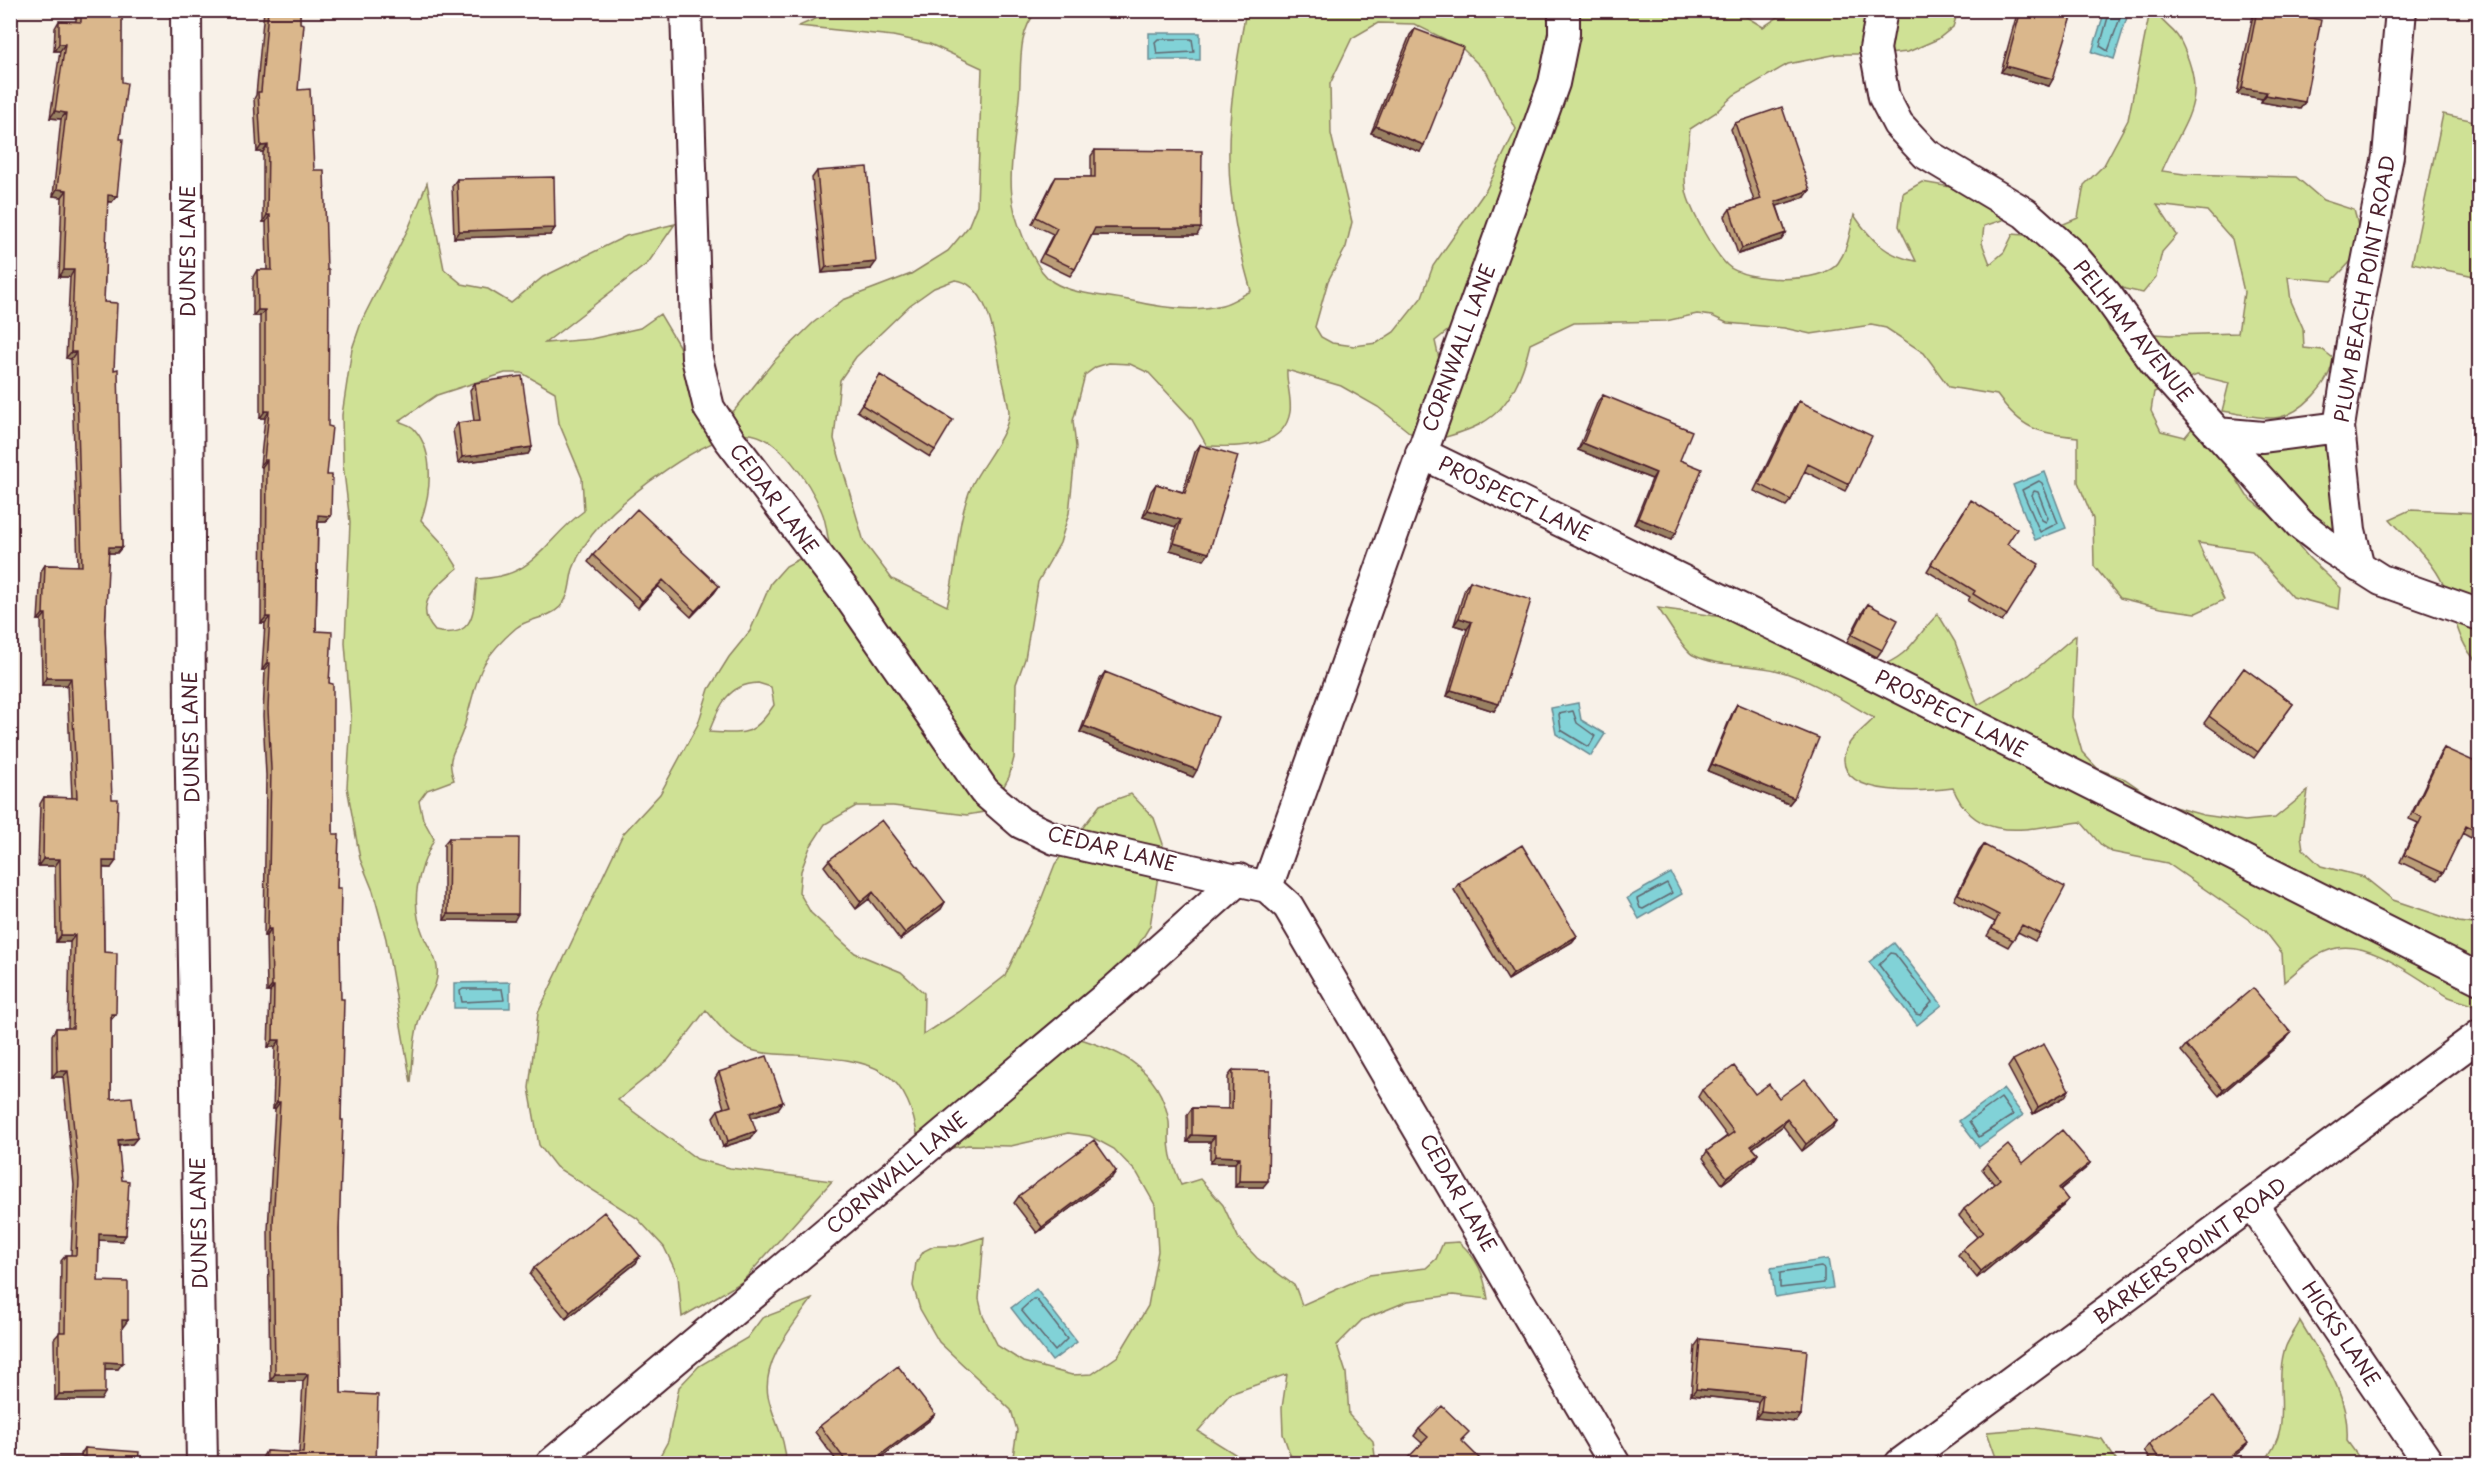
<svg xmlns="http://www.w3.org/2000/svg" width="2490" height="1474" viewBox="0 0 2490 1474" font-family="'Playpen Sans',sans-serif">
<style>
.green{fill:#cfe195;stroke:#8c8060;stroke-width:1.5;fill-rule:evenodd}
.water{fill:#81d2d7;stroke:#6b8a92;stroke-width:1.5}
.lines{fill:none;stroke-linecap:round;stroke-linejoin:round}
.shore{stroke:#606770;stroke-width:1.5}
.minor-casing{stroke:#4a1f2b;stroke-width:34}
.minor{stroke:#fff;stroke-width:30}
.wall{fill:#bb9d78;stroke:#4a1f2b;stroke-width:1.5}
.shaded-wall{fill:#998062;stroke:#4a1f2b;stroke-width:1.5}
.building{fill:#dab78c;stroke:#4a1f2b;stroke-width:1.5}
.labels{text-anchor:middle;stroke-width:6;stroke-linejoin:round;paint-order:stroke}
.street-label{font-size:20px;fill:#4a1f2b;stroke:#fff}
</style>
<rect width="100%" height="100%" fill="#f8f1e8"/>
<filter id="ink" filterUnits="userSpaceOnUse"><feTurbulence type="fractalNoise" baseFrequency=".0167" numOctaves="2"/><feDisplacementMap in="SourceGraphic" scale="12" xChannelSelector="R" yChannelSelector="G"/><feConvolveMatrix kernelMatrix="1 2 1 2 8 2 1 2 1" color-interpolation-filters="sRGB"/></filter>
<g filter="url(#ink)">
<path class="green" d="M1735,10L1763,27L1787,11H1958L1953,27L1938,39L1908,52L1887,54H1838L1788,64L1734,95L1715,113L1690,129C1688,150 1681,177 1688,198C1694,216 1713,251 1727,265C1745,283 1823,284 1838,263C1848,249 1850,231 1854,215C1871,240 1886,256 1916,261L1899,226L1903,193L1922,182L1962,189L2011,217L1984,226L1982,243L1990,264L2004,252L2013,234L2035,236L2078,218L2084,185L2104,165L2128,120L2150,11H2157C2161,25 2175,28 2181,42C2210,102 2185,117 2162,171L2184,174L2296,177L2323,200L2354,210C2366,251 2360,252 2332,281L2288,277L2291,301L2303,328L2304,348L2323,350L2333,358C2331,383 2300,416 2274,418C2258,419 2238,413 2222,411L2229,383L2197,375L2154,392L2151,411L2161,431L2185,437L2194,426L2215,444L2247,496L2280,523L2309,558L2341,588L2339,609L2293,597L2252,551L2198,543L2224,600L2196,613L2160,608L2120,598L2094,566L2093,519L2078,482V437C2037,433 2022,429 1997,395L1949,387L1924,353L1886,328L1871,325L1811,334L1784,328L1727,323L1712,316L1697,314L1666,321L1574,323L1530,344C1523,374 1511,407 1482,423C1466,433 1442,437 1424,444L1378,407L1341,386L1287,370C1286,383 1292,399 1290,412C1284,450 1235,447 1207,446L1191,418L1149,373L1130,364L1109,363L1096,367L1085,375L1073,421L1076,447L1069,513L1060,543L1038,582L1025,659L1016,684L1014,758L1009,777L999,795L984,812L967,815L893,806H856L825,824L810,847L801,871L799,892L811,913L855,953L901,972L924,993L923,1035L959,1012L1005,976L1039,905L1055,864L1100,805L1131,794L1154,818L1163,844L1150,926L1136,949L1063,1034C1112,1047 1160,1064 1169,1122C1170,1132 1168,1141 1170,1150C1171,1162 1177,1174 1181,1185L1200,1179L1223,1205L1239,1239L1257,1258L1295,1286L1302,1305L1369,1275L1426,1268L1436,1259L1443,1243L1459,1242C1478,1259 1484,1274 1488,1299L1453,1295L1408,1301L1362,1320L1337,1345L1346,1373L1349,1415L1373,1441L1376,1463H1293L1283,1434L1282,1408L1287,1374L1230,1394L1198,1431L1235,1454L1242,1463H1012L1017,1430L1011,1410L939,1342L920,1309L913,1286L916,1262L924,1251L934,1246H956L984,1237L979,1299L983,1316L998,1346L1023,1362L1072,1375L1092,1374L1118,1356L1148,1306L1158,1251L1155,1205L1137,1173L1114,1149L1090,1136L1068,1133L1011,1146L968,1145L920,1154C910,1063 875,1061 795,1055C781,1054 762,1055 749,1049C729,1040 720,1026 706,1010L668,1060L618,1100L697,1159L730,1168L832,1181L742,1282L682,1317L678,1276L664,1247L637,1218L556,1167L539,1145L529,1088L538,1013L623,834L660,794L698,724L709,689L729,657L750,631L771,583L786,566L829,543C827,534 826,521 822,512C811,485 777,430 742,434C702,438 629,494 602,523C590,536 579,552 573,569C569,582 571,596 560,607C548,619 528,618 516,628C473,665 479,680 463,730C456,752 445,755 454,780L427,790L419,801L423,819L434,839C418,871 409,902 424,937C428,947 436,956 437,967C440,986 426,999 421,1014C413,1036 413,1061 411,1083L386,939L373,891L360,859L347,787L351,719L345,643L350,522L343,464L342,415L352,349L362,320L409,227L427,183L444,269L462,284L488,289L511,303L543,277L626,236L675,224L648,263L545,343L591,339L640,328L660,314L679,346L684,364L691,376L733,412L774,361L813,323L843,300L911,274L948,251L968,227L977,205L982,68L930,44L893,36L799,26L833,11H1037C1016,33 1022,70 1019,98C1014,158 999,196 1031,253C1037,263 1042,275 1053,282C1074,295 1103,295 1128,300C1157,307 1192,313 1222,305C1232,303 1242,295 1251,291C1240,253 1229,200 1229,160C1228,111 1237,59 1246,11ZM1378,23L1414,24L1461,47L1487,73L1516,129L1486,190L1433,266L1422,297L1394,332L1377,343L1354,346L1332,343L1321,337L1315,327L1328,281L1346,247L1352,222L1331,134L1330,84L1352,38ZM2157,205L2207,211L2232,239L2244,292L2238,333L2170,335L2110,331L2101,310L2111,281L2125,289L2143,293L2156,277L2162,252L2177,235ZM955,280C990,283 995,343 1001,371C1003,384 1008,399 1009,412C1009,435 981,465 972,485C955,524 958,567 947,606L892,579L864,542L834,439L840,380L856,357L910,305L934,288ZM1471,312L1440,363L1435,341ZM505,373H522L555,392L559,423L582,478L584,511C542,541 538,577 477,579C473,609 477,640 435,631C411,605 438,584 458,568L443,544L421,520C431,493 435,453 415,430C412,425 404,424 399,421L437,395ZM758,683L771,687L774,705C753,737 746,734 709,732C719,706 728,684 758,683Z
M2443,114L2479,122V277L2412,263Z
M2324,440L2332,497L2345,540L2291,507L2245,446Z
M2410,510L2479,513V664C2456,642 2455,613 2443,584C2432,559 2407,539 2390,519Z
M1658,608L1737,619L1875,668C1911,656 1913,639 1938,614L1955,642L1978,705L2029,675L2076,635L2072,717L2082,752L2098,769L2125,779L2160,803L2203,815L2245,821L2275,818L2308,791L2301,836L2303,849L2321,866L2364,877L2393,900L2459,922L2479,925V1008C2470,1004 2459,1001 2449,997C2420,981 2373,941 2337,948C2316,952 2300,968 2284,982L2282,953L2265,931L2167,863L2112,852L2102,846L2081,822C2030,827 1977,847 1953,788C1929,791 1842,799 1844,758C1845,740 1864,730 1874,718C1846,702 1810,679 1779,671C1751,663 1719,668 1693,655C1684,651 1666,619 1658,608Z
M812,1299C793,1326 762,1360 768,1396C773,1420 786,1438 786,1463H656L668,1441L679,1387L699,1366L747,1338L762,1318Z
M2300,1321C2323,1360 2350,1395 2347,1441L2363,1463H2263C2297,1423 2271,1388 2286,1346C2290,1337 2296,1329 2300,1321Z
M2036,1428L2102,1439L2118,1463H1998L1987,1432Z"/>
<path class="water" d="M2105,10L2129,11L2114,59L2092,52Z
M1149,33H1200V60H1149Z
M2045,472L2066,528L2035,540L2013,485Z
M1578,703L1581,720L1605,734L1591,756L1556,734L1551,708Z
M1671,873L1682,894L1639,919L1627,898Z
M1894,943L1942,1005L1917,1025L1869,962Z
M510,982V1008H454V983Z
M2003,1089L2023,1115L1979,1147L1959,1121Z
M1828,1259L1833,1288L1775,1297L1771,1268Z
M1036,1289L1077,1342L1052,1361L1011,1308Z"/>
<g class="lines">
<path class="shore" d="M2110,10L2100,46L2108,51L2123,10
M1158,39H1192L1194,52L1157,54L1155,42Z
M2039,481L2042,483L2058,523L2040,532L2022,490Z
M2034,491L2038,492L2048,518L2046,522L2042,520L2032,495Z
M1573,711L1577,723L1595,736L1589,747L1561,730L1559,714Z
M1667,883L1672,893L1643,909L1640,908L1637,899Z
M1891,953L1895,954L1932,1002L1920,1015L1916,1014L1879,965Z
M463,989H502L504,1000L462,1002L460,991Z
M2001,1098L2013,1115L1979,1137L1969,1121Z
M1821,1267L1824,1269V1283L1780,1288V1273Z
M1033,1299H1036L1067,1339L1055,1351L1021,1310Z"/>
<g class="minor-casing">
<path id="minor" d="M186,10L190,715L202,1464
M686,10L697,358L709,408L729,439L850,598L984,791L1021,823L1055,839L1267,887L1288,906L1615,1464
M1882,10L1875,49L1884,97L1898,124L1926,154L2025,213L2073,256L2106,294L2159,368L2300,524L2332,549L2381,580L2480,615
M2217,433L2263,437L2339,427
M1421,453L1823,649L2480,979
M2359,567L2350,530L2339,427L2355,323L2388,156L2401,10
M1267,887L1554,83L1564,34V10
M2253,1205L2429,1464
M551,1464L1117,988L1239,879
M1900,1464L2480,1035"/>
</g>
<use href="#minor" class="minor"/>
</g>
<path class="wall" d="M76,10H122L120,139L112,202H107L104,302L114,370L122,547L117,553H108L105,630L111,868H103L104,952L111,1020V1099L137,1138L132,1144L119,1146L122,1241L99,1240L98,1281L128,1320L122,1327L118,1369H105L101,1400H55L54,1339L60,1332L61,1261L66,1255H71L74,1185L63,1077H52V1035L56,1028H68L70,942H56L55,866H38L40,804L44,797L72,798L67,685H42L41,620H38L41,571L45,565L78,566L71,359L66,358L70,277H59L62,197L53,196L61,119L50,118L60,51H54L55,28L59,21H76Z
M264,10H300L298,90L327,475L326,522H318L316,631L329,683L333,834L337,888L340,942L341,1120L339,1230L341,1393L376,1464H261L262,1458L266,1451L299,1453L303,1381H270L268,1230L275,1109H273L275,1047H268L270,992H267L266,936H264L266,775L263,716L265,670H262L265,623H261L262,467L260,466L265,418H260V316H253V277L257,270H267L266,222H263V152H257L254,99L256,95Z
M2018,10H2074L2049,86L2001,72Z
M2255,10H2272L2305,102L2300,109L2261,102L2262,99L2237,94L2253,15Z
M1415,29L1420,152L1371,133L1410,35Z
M1735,123L1805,197L1777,206L1786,233L1781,240L1738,254L1725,216L1730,209L1754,201L1731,129Z
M1095,150L1197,235H1092L1075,269L1070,276L1039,261L1053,234L1032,224L1052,183L1056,177H1091V156Z
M817,171L871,269L822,273L812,178Z
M457,179L555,228L550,235L454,238L452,186Z
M876,382L935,450L930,457L857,411Z
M475,383L532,447L528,454L458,463L453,430L458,423L474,421L470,390Z
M1603,395L1680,460L1671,540L1634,524L1652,479L1578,450L1598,401Z
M1799,401L1849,484L1845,491L1804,471L1791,500L1786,506L1754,491L1794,408Z
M1200,445L1209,553L1204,560L1170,550L1176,527L1143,517L1151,491L1156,484L1183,492L1195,452Z
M1966,507L2007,544V615L2002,622L1968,601L1970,597L1927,571Z
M593,555L719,586L714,593L691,617L658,586L638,608L588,562Z
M1470,581L1494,711L1447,696L1467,629L1454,625L1465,588Z
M1868,604L1882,650L1877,657L1847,642L1863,611Z
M2244,668L2293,704L2254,758L2204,723Z
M1105,672L1193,777L1080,732L1100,679Z
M1737,704L1794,798L1789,804L1708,771L1733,711Z
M2444,748L2476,831L2471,838L2462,833L2443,873L2438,880L2400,862L2418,823L2409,819L2440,754Z
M449,838L514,921L444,920V844Z
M1984,845L2040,934L2035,941L2018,932L2008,947L1987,936L1995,922L1954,900L1979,851Z
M829,860L945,902L941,909L900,940L869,899L856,909L824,866Z
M1459,883L1577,936L1572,942L1508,980L1454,890Z
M2286,1039L2219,1096L2181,1051L2186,1045Z
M2013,1060L2065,1097L2033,1114L2008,1067Z
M1233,1070L1263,1187H1235V1163H1210V1142H1187V1115L1192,1108L1228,1109V1077Z
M719,1072L778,1109L751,1118V1138L723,1147L713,1117L718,1110L724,1108L715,1078Z
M1702,1090L1755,1094L1779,1098L1837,1121L1832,1128L1802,1151L1783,1126L1753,1148L1758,1154L1753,1161L1722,1184L1703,1158L1707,1151L1727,1136L1698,1097Z
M1987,1163H2090L2085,1169L2060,1190L2068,1200L2063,1206L1977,1278L1958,1255L1963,1249L1977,1237L1959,1216L1964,1209L1994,1184L1982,1169Z
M1116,1171L1112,1177L1037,1233L1014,1203L1019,1196Z
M640,1256L636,1263L566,1319L530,1275L534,1268Z
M1700,1339L1801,1415L1796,1422L1756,1418L1758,1402L1691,1395L1695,1346Z
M2480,1360V1376L2473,1368Z
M935,1414L930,1420L872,1464H839L815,1432L820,1426Z
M1419,1429L1464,1439L1462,1441L1422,1443L1414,1436Z
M2149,1444L2243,1449L2224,1464H2153L2144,1451Z
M85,1448L138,1464L81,1457V1454Z"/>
<path class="shaded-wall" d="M59,44H65L60,51H54Z
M2006,66L2053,79L2049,86L2001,72Z
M2242,88L2267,92L2262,99L2237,94Z
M2266,95L2305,102L2300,109L2261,102Z
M55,111L66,113L61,119L50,118Z
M1376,126L1424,145L1420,152L1371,133Z
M268,145L263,152H257L261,146Z
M57,189L67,190L62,197L53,196Z
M1810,190L1805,197L1771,208L1775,202Z
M108,195L117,196L112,202L103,201Z
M267,215H270L266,222H263Z
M555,228L550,235L454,238L459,231Z
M1095,228H1201L1197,235H1090Z
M1786,233L1781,240L1738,254L1742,248Z
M876,262L871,269L822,273L826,267Z
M64,270H74L70,277H59Z
M258,310H265L260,316H253Z
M71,352H76L71,359L66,358Z
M265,411H269L265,418H260Z
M1583,443L1656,473L1652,479L1578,450Z
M532,447L528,454L458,463L462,457Z
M264,460H267L262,467L260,466Z
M1148,510L1181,520L1176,527L1143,517Z
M318,515L331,516L326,522H313Z
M1638,518L1676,533L1671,540L1634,524Z
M1174,543L1209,553L1204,560L1170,550Z
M109,547H122L117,553H104Z
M663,580L658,586L638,608L642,601Z
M719,586L714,593L691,617L695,611Z
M43,614H46L41,620H38Z
M266,617H270L265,623H261Z
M1459,618L1472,622L1467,629L1454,625Z
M267,663H270L265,670H262Z
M46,678H71L67,685H42Z
M1451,690L1499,704L1494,711L1447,696Z
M1084,726L1197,770L1193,777L1080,732Z
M1712,764L1794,798L1789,804L1708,771Z
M43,859H60L55,866H38Z
M103,861H116L111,868L98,867Z
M873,892L869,899L856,909L861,902Z
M945,902L941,909L900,940L905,933Z
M448,914H518L514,921L444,920Z
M268,929H271L266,936H264Z
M61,935H75L70,942H56Z
M1577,936L1572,942L1508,980L1513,974Z
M272,986H274L270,992H267Z
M111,1014H116L111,1020Z
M2291,1033L2286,1039L2219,1096L2223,1090Z
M273,1040H280L275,1047H268Z
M57,1071H68L63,1077H52Z
M2069,1090L2065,1097L2033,1114L2038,1107Z
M277,1102H280L275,1109H273Z
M783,1102L778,1109L745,1120L750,1113Z
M1787,1119L1783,1126L1747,1152L1751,1146Z
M1837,1121L1832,1128L1802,1151L1806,1144Z
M756,1131L751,1138L723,1147L728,1141Z
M1192,1135L1215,1136L1210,1142H1187Z
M137,1138L132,1144L113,1146L118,1140Z
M1758,1154L1753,1161L1722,1184L1727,1177Z
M1215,1156L1240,1157L1235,1163H1210Z
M2090,1163L2085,1169L2054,1195L2059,1188Z
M1116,1171L1112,1177L1037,1233L1042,1227Z
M1239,1181H1268L1263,1187H1235Z
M2068,1200L2063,1206L1977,1278L1981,1271Z
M99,1234L126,1235L122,1241L94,1240Z
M640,1256L636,1263L566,1319L570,1312Z
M122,1320H128L123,1327H118Z
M105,1362L123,1363L118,1369H100Z
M275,1374H308L303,1381H270Z
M1696,1389L1763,1395L1758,1402L1691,1395Z
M105,1393L101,1400H55L59,1394Z
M1761,1411L1801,1415L1796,1422L1756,1418Z
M935,1414L930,1420L872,1464H868Z
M2248,1443L2243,1449L2224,1464H2220Z"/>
<path class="building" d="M81,10H122V82L127,83L120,139H123L117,196L108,195L104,302L117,303L114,370L118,369L122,547H109L105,630L112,799H118L116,861H103L104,952L117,953L116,1014H111V1099L132,1097L137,1138L118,1140L122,1180L129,1181L126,1235L99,1234L98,1281L128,1282V1320H122L123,1363L105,1362V1393L59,1394V1332H65L66,1255H76L79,1179L68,1071H57L56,1028H73L75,935H61L60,859H43L44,797L77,798L71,678H46V614H43L45,565L82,566L76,352H71L74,270H64L67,190L57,189L66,113L55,111L65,44H59V21L81,22Z
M268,10H300V23L304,24L298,90L310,89L314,170H324L327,270H329L328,426L332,427L327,475H332L331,516L318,515L316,631L332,632L329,683L333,684V834H339L337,888H341L340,942L341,999H344L341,1120H343L339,1230L341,1393L378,1395L376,1464H265L266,1451L303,1453L308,1374H275L273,1223L280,1102H277L280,1040H273L274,986H272L271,929H268L271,769L268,709L270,663H267L270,617H266L267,460H264L269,411H265V310H258L257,270H272L270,215H267L268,145L261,146L258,92H261Z
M2021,10H2074L2053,79L2006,66Z
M2257,10H2272L2321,20L2305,102L2266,95L2267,92L2242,88Z
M1415,29L1463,47L1424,145L1376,126Z
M1782,107L1810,190L1775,202L1786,233L1742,248L1730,209L1761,199L1735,123Z
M1095,150L1202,151L1201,228H1095L1075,269L1044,254L1057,228L1036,217L1056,177H1095Z
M867,167L876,262L826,267L817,171Z
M554,177L555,228L459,231L457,179Z
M880,375L953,420L935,450L862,405Z
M522,376L532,447L462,457L458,423L480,420L475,383Z
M1603,395L1692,431L1680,460L1702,469L1676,533L1638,518L1656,473L1583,443Z
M1799,401L1872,436L1849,484L1808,464L1791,500L1759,484Z
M1200,445L1238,456L1209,553L1174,543L1181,520L1148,510L1156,484L1185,493Z
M1971,500L2017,529L2007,544L2039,564L2007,615L1973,594L1975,591L1931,564Z
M637,509L719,586L695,611L663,580L642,601L593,555Z
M1470,581L1531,600L1499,704L1451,690L1472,622L1459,618Z
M1868,604L1898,620L1882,650L1852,635Z
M2244,668L2293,704L2258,752L2209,716Z
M1105,672L1218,717L1197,770L1084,726Z
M1737,704L1819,738L1794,798L1712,764Z
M2444,748L2480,764V823L2476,831L2466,826L2443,873L2404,855L2422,817L2413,813Z
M882,820L945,902L905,933L873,892L861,902L829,860Z
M449,838H519L518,914H448Z
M1522,845L1577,936L1513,974L1459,883Z
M1984,845L2065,887L2040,934L2022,925L2013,940L1992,929L1999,915L1958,894Z
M2253,988L2291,1033L2223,1090L2186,1045Z
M2044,1044L2069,1090L2038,1107L2013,1060Z
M767,1056L783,1102L750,1113L756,1131L728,1141L718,1110L731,1106L719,1072Z
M1734,1066L1755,1094L1769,1084L1779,1098L1805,1079L1837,1121L1806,1144L1787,1119L1751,1146L1758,1154L1727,1177L1707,1151L1734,1132L1702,1090Z
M1233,1070L1270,1071L1268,1181H1239L1240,1157L1215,1156V1136L1192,1135V1108L1232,1109Z
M2062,1130L2090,1163L2059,1188L2068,1200L1981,1271L1963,1249L1983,1232L1964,1209L2000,1179L1987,1163L2008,1145L2023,1163Z
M1094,1140L1116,1171L1042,1227L1019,1196Z
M604,1212L640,1256L570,1312L534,1268Z
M1700,1339L1807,1350L1801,1415L1761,1411L1763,1395L1696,1389Z
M898,1366L935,1414L868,1464H848L820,1426Z
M2213,1397L2248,1443L2220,1464H2163L2149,1444Z
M1442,1406L1469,1432L1461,1440L1485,1464H1402L1428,1437L1419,1429Z
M85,1448L139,1452L138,1464H10V1458L85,1457Z"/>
</g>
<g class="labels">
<g class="street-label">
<text transform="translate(188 251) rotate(-90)" y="7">DUNES LANE</text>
<text transform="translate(2365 289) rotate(-80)" y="7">PLUM BEACH POINT ROAD</text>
<text transform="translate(2133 331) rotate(51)" y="7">PELHAM AVENUE</text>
<text transform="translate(1459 348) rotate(-70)" y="7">CORNWALL LANE</text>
<text transform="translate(774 499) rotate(53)" y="7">CEDAR LANE</text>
<text transform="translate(1515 499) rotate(26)" y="7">PROSPECT LANE</text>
<text transform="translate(1951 714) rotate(27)" y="7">PROSPECT LANE</text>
<text transform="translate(191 737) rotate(-91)" y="7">DUNES LANE</text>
<text transform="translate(1112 849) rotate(14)" y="7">CEDAR LANE</text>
<text transform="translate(897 1173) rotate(-40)" y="7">CORNWALL LANE</text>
<text transform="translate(1458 1193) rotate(60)" y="7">CEDAR LANE</text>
<text transform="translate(199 1223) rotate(-91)" y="7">DUNES LANE</text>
<text transform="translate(2190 1251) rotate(-36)" y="7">BARKERS POINT ROAD</text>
<text transform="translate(2341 1334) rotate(56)" y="7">HICKS LANE</text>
</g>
</g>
<rect width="2490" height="1474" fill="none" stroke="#fff" stroke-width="36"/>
<rect x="18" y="18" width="2454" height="1438" fill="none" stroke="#4a1f2b" stroke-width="2" filter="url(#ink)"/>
</svg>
